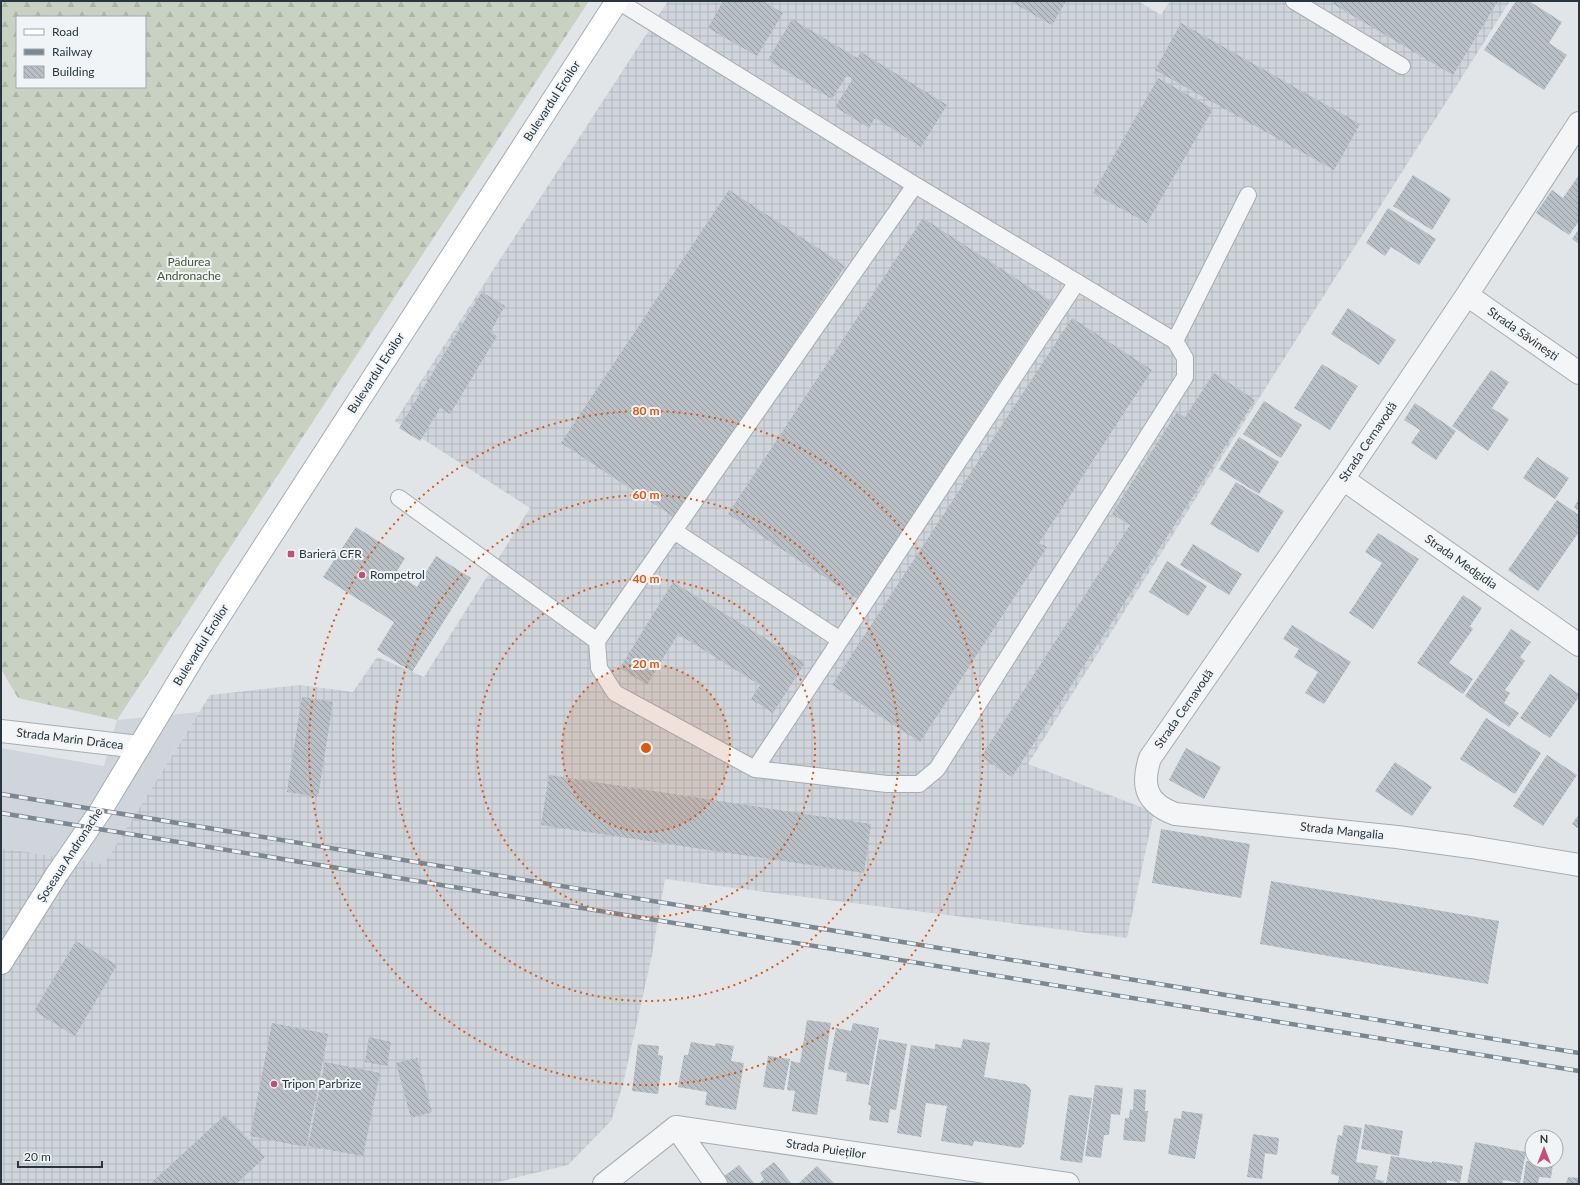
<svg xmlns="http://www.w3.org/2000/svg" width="1580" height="1185" viewBox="0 0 1580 1185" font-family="Lato,sans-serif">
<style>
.built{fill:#cfd5da}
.industrial{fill:url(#industrial-grid)}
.forest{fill:url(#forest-firs);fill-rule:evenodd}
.building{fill:url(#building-back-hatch)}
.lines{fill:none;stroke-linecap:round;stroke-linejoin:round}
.lane-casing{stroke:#a6adb2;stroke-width:18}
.street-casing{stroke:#a6adb2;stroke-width:24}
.secondary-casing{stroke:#a6adb2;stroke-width:24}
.path{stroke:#b7bcc0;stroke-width:2.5;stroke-dasharray:3 3;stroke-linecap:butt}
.lane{stroke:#f3f5f7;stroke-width:16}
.street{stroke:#f3f5f7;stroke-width:22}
.secondary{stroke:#fff;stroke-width:22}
.rail-casing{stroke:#7b8891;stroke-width:4.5}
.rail{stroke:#f0f4f6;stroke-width:3;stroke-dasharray:9;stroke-linecap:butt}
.ring{fill:none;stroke:#de570f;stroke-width:2;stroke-dasharray:2 4}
.poi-dot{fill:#c54e78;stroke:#f0f4f6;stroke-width:1.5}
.labels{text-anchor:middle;stroke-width:4;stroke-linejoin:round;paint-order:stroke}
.street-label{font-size:12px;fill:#2a363f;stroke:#f0f4f6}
.park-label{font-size:12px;fill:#455a38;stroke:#f0f4f6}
.poi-label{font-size:12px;fill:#2a363f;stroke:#f0f4f6;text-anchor:start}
.centre{fill:#de570f;stroke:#f0f4f6;stroke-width:2}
.ring-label{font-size:12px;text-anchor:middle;font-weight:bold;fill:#de570f;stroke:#f0f4f6;stroke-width:4;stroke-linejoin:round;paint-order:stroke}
</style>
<defs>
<pattern id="industrial-grid" width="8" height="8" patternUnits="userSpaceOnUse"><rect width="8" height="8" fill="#cfd5da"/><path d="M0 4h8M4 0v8" fill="none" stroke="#b2b7bc"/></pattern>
<pattern id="forest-firs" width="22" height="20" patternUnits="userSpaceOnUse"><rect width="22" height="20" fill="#c9d2c2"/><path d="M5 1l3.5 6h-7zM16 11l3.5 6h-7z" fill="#adb5a8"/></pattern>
<pattern id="building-back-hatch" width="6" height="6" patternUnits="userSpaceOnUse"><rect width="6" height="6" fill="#b8bfc5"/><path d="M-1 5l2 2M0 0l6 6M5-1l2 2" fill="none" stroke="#969ca1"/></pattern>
</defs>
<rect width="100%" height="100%" fill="#e1e5e8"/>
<path class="built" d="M199,712L104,864L1,848V748L104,766L117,720Z"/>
<path class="industrial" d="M668,1H1138L1161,15L1170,1H1510L1028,764L1154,812L1127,938L665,879L652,955L623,1084L611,1121L568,1165L490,1184H1V848L104,864L210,695L300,685L353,692L377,657L424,677L530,508L395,421Z"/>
<path class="forest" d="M1,1H589L117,720L18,698L1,669ZM17,17H145V87H17Z"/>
<path class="building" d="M723,1H763L783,13L757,56L708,28Z
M1010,1H1066L1052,25Z
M1334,1H1498L1453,75L1333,4Z
M1516,1H1529L1562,22L1549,43L1567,55L1544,90L1484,50Z
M792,19L857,58L861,52L947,105L921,147L875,118L869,128L835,107L853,79L847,75L832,99L768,60Z
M1181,23L1360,124L1334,170L1155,70Z
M1158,78L1213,109L1147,223L1093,193Z
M1413,175L1451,199L1432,230L1393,206Z
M1579,175V221L1569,235L1536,213L1552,190L1563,198Z
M729,190L845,266L677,519L561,443Z
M1388,208L1436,239L1419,265L1391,247L1385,256L1366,243Z
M923,218L1052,302L858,599L728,514Z
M1579,229V244L1572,239Z
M482,292L505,306L490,332L497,336L450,414L440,408L420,441L399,428Z
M1348,308L1396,340L1379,365L1331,334Z
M1072,318L1152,370L1039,543L1047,547L920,742L832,685Z
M1322,364L1358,386L1330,430L1294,408Z
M1491,370L1509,382L1492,408L1509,419L1488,451L1452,426Z
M1214,373L1255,400L1012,777L981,757L1130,525L1112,514L1177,412L1185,417Z
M1264,401L1302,425L1281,458L1243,434Z
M1415,403L1456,431L1436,460L1411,443L1420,430L1404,420Z
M1239,437L1279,462L1259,494L1219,469Z
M1537,457L1569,478L1555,499L1523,478Z
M1236,482L1284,511L1258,553L1210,524Z
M1579,499V511L1574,507Z
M1557,500L1579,515V532L1538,591L1508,570Z
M356,527L405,558L396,573L417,587L436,556L471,578L412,672L377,650L394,622L323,577Z
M1378,533L1419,559L1373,629L1349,613L1382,563L1365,552Z
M1193,544L1242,574L1229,595L1180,565Z
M1167,561L1207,586L1188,616L1149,592Z
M673,582L805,663L773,713L751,699L760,685L678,634L647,685L620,668Z
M1463,595L1482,608L1470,626L1473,629L1449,663L1473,679L1463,694L1417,663Z
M1292,625L1351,662L1324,704L1305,693L1318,672L1294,657L1299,649L1283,639Z
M1511,629L1531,642L1520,657L1525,661L1505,690L1510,693L1504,703L1519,713L1509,727L1465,696Z
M1550,674L1579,694V697L1550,738L1520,718Z
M302,697L333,702L318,797L287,792Z
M1486,718L1541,753L1515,794L1460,759Z
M1186,748L1221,767L1204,799L1169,780Z
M1547,755L1577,775L1543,826L1513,806Z
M1395,762L1432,787L1412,816L1375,791Z
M549,775L871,824L864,873L541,825Z
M1579,814V829L1572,824Z
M1161,829L1250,844L1241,898L1152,883Z
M1271,881L1499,921L1488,984L1260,944Z
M76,941L117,965L75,1036L34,1011Z
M807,1020L831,1023L817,1115L792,1111L795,1091L787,1090L791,1061L800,1063Z
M272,1023L328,1034L306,1147L250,1136Z
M853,1023L879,1028L869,1085L846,1081L847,1073L828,1069L836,1028L851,1031Z
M369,1037L391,1042L387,1066L365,1062Z
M879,1039L907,1044L896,1110L890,1109L888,1123L869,1120L871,1106L868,1105Z
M963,1039L990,1043L984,1077L1025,1084L1030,1088L1031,1091L1024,1144L1020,1148L974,1141L973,1146L941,1141L947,1106L926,1103L921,1137L897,1133L911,1045L935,1049V1044L961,1048Z
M691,1042L715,1046L716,1043L734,1046L731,1061L744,1063L736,1110L705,1105L707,1092L678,1087L684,1055H688Z
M638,1044L659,1046L658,1055L663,1056L658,1094L632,1091Z
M768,1056L790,1059L784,1090L763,1087Z
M417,1058L432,1112L411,1118L396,1063Z
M325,1062L380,1073L363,1156L308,1146Z
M1095,1085L1123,1088L1120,1115L1111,1114L1109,1135H1104L1101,1158L1085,1156Z
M1134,1089L1146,1090L1145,1111H1148L1145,1142L1123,1140L1125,1118H1129L1130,1109L1133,1110Z
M1069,1095L1092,1098L1082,1163L1060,1160Z
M1182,1111L1203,1114L1195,1159L1168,1154L1174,1118L1181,1119Z
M225,1115L265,1157L236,1184H150Z
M1365,1124L1403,1131L1399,1156L1361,1149Z
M1344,1125L1362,1128L1356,1162L1378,1166L1375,1179L1384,1181L1383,1184H1338L1339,1176L1331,1174L1338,1135L1342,1136Z
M1253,1134L1279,1138L1277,1155L1265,1153L1262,1179L1247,1177Z
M1475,1142L1526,1152L1520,1183L1503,1180V1184H1467Z
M1391,1156L1432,1163V1161L1463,1166L1460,1183L1447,1180L1446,1184H1386Z
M1526,1161L1553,1164L1551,1178L1539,1177L1538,1184H1523Z
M774,1162L792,1184H758L764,1179L760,1173Z
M739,1165L755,1184H729L723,1177Z
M817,1166L835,1184H798Z
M1568,1177L1579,1178V1184H1566Z"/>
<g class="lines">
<g class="lane-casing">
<path id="lane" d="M1294,1L1402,66
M1175,341L1248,195
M399,498L597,641L915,185
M674,531L840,640
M597,641L599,668L615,693L755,769L887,784H919L937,769L1185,377V358L1175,341L915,185L618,1
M755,769L1077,282"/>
</g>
<g class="street-casing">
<path id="street" d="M1579,123L1467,295L1343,479L1150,758C1141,786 1146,803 1175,814L1397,837L1471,847L1579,865
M1467,295L1579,373
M1343,479L1579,645
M1,731L139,747
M676,1127L716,1184
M604,1184L676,1127L1068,1184"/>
</g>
<g class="secondary-casing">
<path id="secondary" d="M1,963L57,874L101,810L197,651L234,593L617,1"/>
</g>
<path class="path" d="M510,1L512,2"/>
<use href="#lane" class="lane"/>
<use href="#street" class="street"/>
<use href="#secondary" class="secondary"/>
<g class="rail-casing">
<path id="rail" d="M1,794L1579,1053
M1,813L1579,1071"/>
</g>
<use href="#rail" class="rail"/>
</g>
<circle cx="646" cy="748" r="84" fill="#de570f" fill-opacity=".12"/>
<g class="ring">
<circle cx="646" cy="748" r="84"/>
<circle cx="646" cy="748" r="169"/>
<circle cx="646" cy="748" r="253"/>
<circle cx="646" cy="748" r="337"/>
</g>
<g class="poi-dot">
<rect x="287" y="550" width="8" height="8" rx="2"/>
<circle cx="362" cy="575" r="4"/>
<circle cx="274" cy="1084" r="4"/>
</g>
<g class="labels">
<g class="street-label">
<text transform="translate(552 101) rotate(-57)" y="4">Bulevardul Eroilor</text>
<text transform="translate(1523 334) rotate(35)" y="4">Strada Săvinești</text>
<text transform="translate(376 373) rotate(-57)" y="4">Bulevardul Eroilor</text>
<text transform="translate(1368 442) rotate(-56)" y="4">Strada Cernavodă</text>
<text transform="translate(1461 562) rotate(35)" y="4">Strada Medgidia</text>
<text transform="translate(201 645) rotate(-58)" y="4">Bulevardul Eroilor</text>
<text transform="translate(1184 709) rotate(-55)" y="4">Strada Cernavodă</text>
<text transform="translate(70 739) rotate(7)" y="4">Strada Marin Drăcea</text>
<text transform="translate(1342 831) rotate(6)" y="4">Strada Mangalia</text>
<text transform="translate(70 855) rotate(-57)" y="4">Șoseaua Andronache</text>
<text transform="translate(826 1149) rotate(8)" y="4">Strada Puieților</text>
</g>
<g class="park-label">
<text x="189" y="266">Pădurea<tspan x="189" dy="14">Andronache</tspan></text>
</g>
<g class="poi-label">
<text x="299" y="558">Barieră CFR</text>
<text x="370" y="579">Rompetrol</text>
<text x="282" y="1088">Tripon Parbrize</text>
</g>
</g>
<circle cx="646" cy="748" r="6" class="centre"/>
<g class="ring-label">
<text x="646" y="415">80 m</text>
<text x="646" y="499">60 m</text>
<text x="646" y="583">40 m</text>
<text x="646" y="668">20 m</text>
</g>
<rect width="1580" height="1185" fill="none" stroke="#2a363f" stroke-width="4"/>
<rect x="16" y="16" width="130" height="72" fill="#f0f4f6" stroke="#a1a8ad"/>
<rect x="24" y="29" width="20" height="6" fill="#ffffff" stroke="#a1a8ad"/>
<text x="52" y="36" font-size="12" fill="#2a363f">Road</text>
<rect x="24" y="49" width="20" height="6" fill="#7b8891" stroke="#a1a8ad"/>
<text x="52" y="56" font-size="12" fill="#2a363f">Railway</text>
<rect x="24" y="66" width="20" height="12" fill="url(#building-back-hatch)" stroke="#a1a8ad"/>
<text x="52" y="76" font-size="12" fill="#2a363f">Building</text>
<g transform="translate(1544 1149)"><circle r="19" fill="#f0f4f6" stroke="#a1a8ad"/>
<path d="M0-3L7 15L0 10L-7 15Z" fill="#c54e78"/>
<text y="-6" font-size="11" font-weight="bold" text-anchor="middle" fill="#2a363f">N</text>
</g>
<path d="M18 1161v6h84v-6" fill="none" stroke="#2a363f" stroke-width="2"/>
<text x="24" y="1161" font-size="12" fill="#2a363f" stroke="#f0f4f6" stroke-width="3" paint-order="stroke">20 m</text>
</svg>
